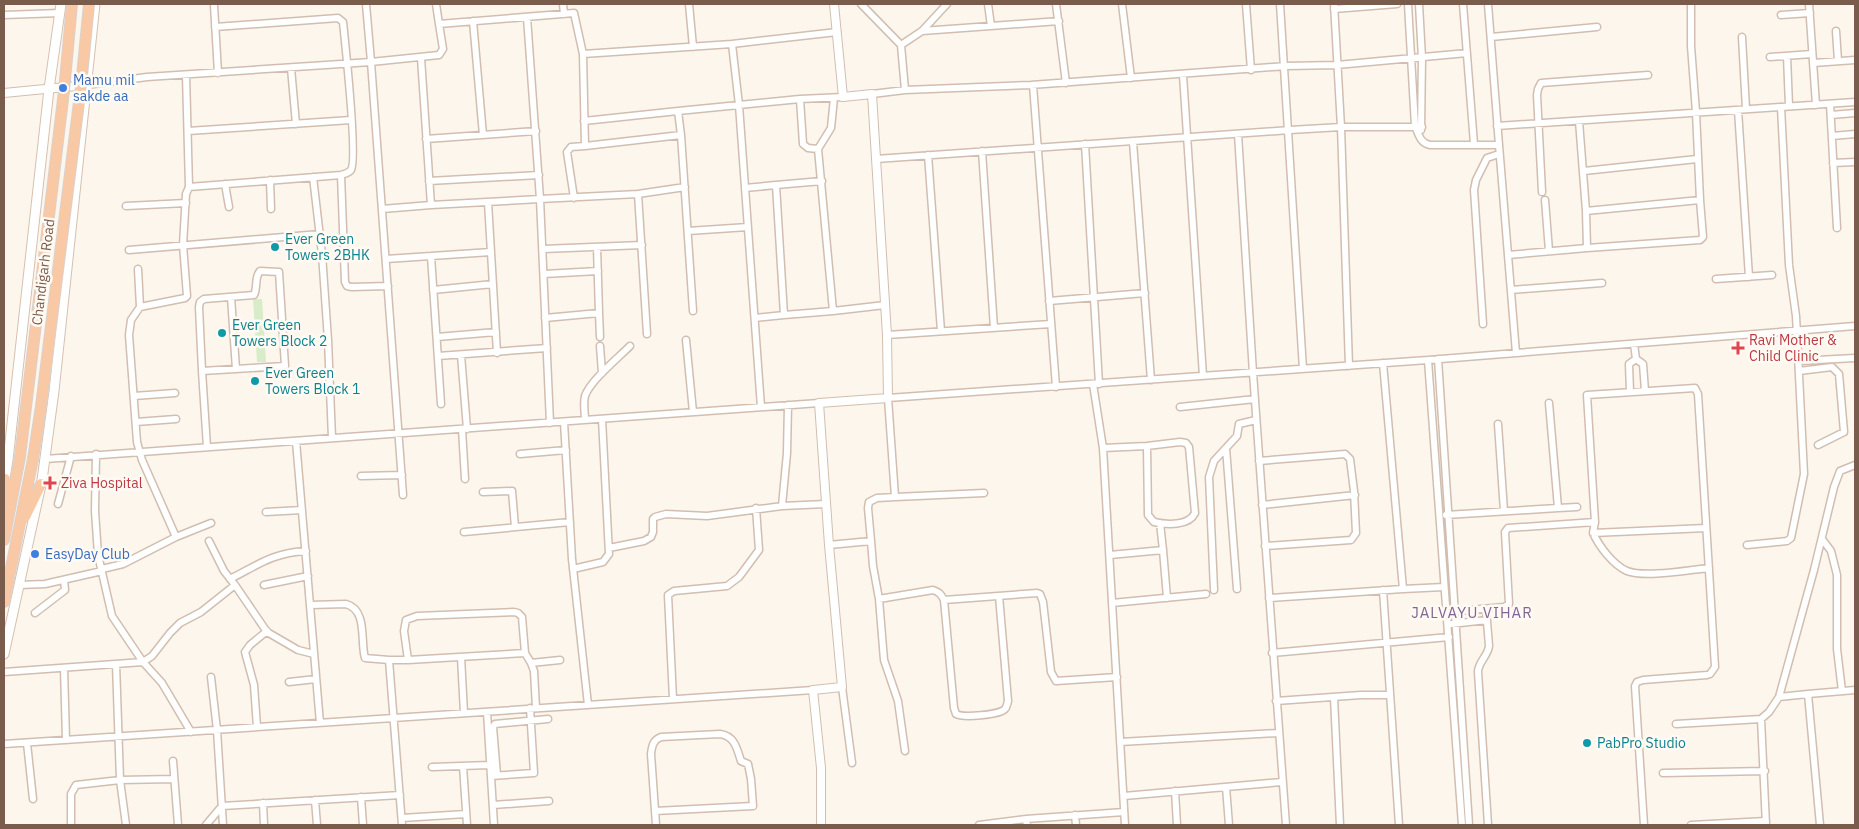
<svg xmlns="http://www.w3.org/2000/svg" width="1859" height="829" viewBox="0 0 1859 829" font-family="'IBM Plex Sans',sans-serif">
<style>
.green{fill:#d8ecc9}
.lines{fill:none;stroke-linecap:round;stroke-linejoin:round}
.minor-casing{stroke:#d1beb0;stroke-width:9}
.tertiary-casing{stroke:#d1beb0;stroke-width:10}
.secondary-casing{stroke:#d6c0b0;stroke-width:11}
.trunk-casing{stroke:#dad1cd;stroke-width:12}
.minor{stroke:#fff;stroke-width:6}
.tertiary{stroke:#fff;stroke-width:8}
.secondary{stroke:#fff;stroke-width:9}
.trunk{stroke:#f9c8a4;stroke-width:10}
.trunk-bridge-casing{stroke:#dad1cd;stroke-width:12;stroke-linecap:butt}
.trunk-bridge{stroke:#f9c8a4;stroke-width:10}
.shop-dot{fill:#3f7fe0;stroke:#fffaf3;stroke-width:2}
.culture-dot{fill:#0f9aa8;stroke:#fffaf3;stroke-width:2}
.health-dot{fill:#e0444e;stroke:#fffaf3;stroke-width:2}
.labels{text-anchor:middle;stroke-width:5;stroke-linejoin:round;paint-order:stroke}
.shop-label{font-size:14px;fill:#366cbe;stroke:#fffaf3;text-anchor:start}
.culture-label{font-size:14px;fill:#0d838f;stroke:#fffaf3;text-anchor:start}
.street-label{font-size:14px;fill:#7a5c4d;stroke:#fffaf3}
.health-label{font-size:14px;fill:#be3a42;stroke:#fffaf3;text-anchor:start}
.neighbourhood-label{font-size:15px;letter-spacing:1px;fill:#846695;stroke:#fffaf3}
</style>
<rect width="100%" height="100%" fill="#fdf6ec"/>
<path class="green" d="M253,299H262L266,362H257Z"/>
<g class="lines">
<g class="minor-casing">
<path id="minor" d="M436,4L439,24
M563,4L564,14
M689,4L693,47
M861,4L901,45L905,90L872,94
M988,4L991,26
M1056,4L1066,83
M1122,4L1131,78
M1246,4L1251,70
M1280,4L1303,369
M1334,4L1341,127L1349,366
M1408,4L1415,126C1419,135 1420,143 1430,145H1499L1516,353
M1419,4L1422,58L1421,130
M1463,4L1474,144
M1488,4L1499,145
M1809,4L1816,105
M214,5L218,73
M1334,9L1397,4
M4,15L60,13
M1781,15L1810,13
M473,21L483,135
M922,31L1059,21
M1836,31L1838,61
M837,32L732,44L739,105L800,99L843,97
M1491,37L1597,27
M1742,37L1746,109
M901,45L922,31L947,4
M583,54L585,146L681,135L678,111L739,105L761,407
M1787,56L1789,106
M1770,57L1812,54
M421,58L431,205
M1813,63L1855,60
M291,68L296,124
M186,75L189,187L341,175C344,174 349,173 351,170C358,159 345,42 343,22L338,18L215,27
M1183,75L1203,376
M86,85L147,77L371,62L366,4
M1033,85L1056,387
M905,90L1031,85L1286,66L1337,65L1467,53
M1830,104L1837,228
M1738,110L1749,277
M1831,115L1855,113
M584,121L678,111
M1579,121L1586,211L1700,200L1696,112L1691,46V4
M1497,126L1855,102
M188,131L351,120
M1238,134L1253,373L1286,825
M681,135L693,311
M1832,136L1855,134
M426,139L536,131
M1133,142L1151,380
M1085,144L1099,384
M818,149L831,128L834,98
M982,151L994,328
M928,155L941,331
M876,159L1290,130L1341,127H1422
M1833,163L1855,162
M1584,171L1697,159
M341,175L345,282L347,286L352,287L388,286
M313,177L322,254L328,340L332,438
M270,180L271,209
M429,181L539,175
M225,184L229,207
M776,185L822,181
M745,188L776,185L784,315L833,311L818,149L808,148L803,144L800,99
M1542,192L1537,95L1538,89L1541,83L1648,75
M638,194L685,187
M574,198L567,152L571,147L585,146
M1545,200L1549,251
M488,202L497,353
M126,206L186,203
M382,209L431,205L540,199L527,17
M1586,211L1587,248
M688,231L748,227
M543,249L642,245
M129,250L320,234
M1508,255L1587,248L1700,240L1703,237L1700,200
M431,256L441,404
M386,259L491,252
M138,269L140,307
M544,274L598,271
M1716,279L1772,275
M433,290L493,284
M1511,290L1602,283
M231,297L236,369
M1049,301L1145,293
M833,311L885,305
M599,313L600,337
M545,318L599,313L597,247
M755,318L784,315
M1483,324L1474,190L1476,180L1487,158L1499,154
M887,335L1051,324
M437,337L496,332
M686,340L693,412
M1634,344L1636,359L1643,364L1645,391
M600,346L602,373
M461,355L467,429
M438,356L547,348
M1438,359L1469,825
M1428,360L1462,825
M1798,361L1855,358
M1383,363L1403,589L1444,587
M202,371L199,307L200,302L204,299L254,295C258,287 254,278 260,271L279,272L285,366L202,371L207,447
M1799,371L1832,367L1839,374L1844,432L1818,445
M1093,384L1103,448L1125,825
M1630,392L1629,364L1636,359
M134,396L175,393
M1180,407L1255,399
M585,420C585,413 583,403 585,396C590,381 618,358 630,346
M136,422L176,419
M564,422L572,559L588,705
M550,423L540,199L638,194L647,334
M1498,424L1504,511
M462,429L465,479
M296,441L320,723
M1103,448L1147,446L1180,442L1186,443L1189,447L1195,513C1189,526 1167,525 1154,522L1148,515L1147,446
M1226,448L1237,589
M96,454L95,511L98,555L112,616L143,662L162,683L191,732
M520,454L566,450
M45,459L819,403
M1259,461L1345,454L1350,459L1354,491L1356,533L1351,540L1265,546
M361,476L402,475
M483,492L512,491L515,527
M403,495L371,62L439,55L443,49L439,24L574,13L583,54L732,44
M895,497L984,493
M58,504L71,456
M1262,505L1355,495
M782,506L787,453L788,405
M1558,508L1577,507
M266,512L302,510
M1446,515L1558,508L1549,403
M1595,522L1593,533L1706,528
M464,532L570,522
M1593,533C1599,546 1613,565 1627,571C1645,578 1688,570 1709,568
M176,537L211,523
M1822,539L1831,551L1837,575V649L1842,691
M871,541L873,566L879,599L884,660L898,701L905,751
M829,545L871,541L868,508L869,502L877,498L895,497L888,398L1428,360L1855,326
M1747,545L1787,541L1791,538L1804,474L1796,316L1789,265L1781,107
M609,548L644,541L651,537L653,532V519L655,517L666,514L707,516L782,506L826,504
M1163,550L1167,598
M1110,555L1163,550L1160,523
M102,569L123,564L176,537L142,460L137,442L129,335L131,320L140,307L185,298L187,296L183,245L186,194L189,187
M573,569L603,562L609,554L602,419
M230,579C258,565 272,553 306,551
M19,585L45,584L102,571
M235,585L267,632L298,650L314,654
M264,585L308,576
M1214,590L1209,477L1214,461L1237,436L1239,424L1256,420
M1383,590L1399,825
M1269,598L1403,589
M879,599L933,590C939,592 941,594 944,600L954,708L956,714C963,718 999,715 1005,709C1007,707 1007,704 1008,701L999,596
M944,600L1037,593L1040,594L1043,602L1051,672L1056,681L1117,677
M1112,603L1206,594
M310,605L346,604C368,610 360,642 365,658L389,660
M1486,609L1489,646C1488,656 1478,662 1478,672L1488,825
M1447,612L1504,607L1509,604L1505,532L1508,528L1595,522L1587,395L1695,388L1698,394L1715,667L1710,674L1707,675L1643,680L1637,682L1635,686L1644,825
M35,613L65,590L64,580
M1451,624L1487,620
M1272,653L1449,637
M461,657L464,713
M408,660L525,653
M531,663L560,660
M116,664L120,780L126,825
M64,668L66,740
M4,672L143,662L152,656L170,633L180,623L201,612L235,585L224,571L209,541
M211,677L217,730L223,825
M289,682L316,679
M842,687L852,763
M1334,697L1340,825
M1779,697L1814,570L1834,487L1840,471L1855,465
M673,699L668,595L674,591L727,586L739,577L759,550L756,508
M1276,701L1361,695H1390
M487,712L494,825
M1761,719L1769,712L1779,697L1808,694
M1676,724L1761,719L1766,825
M257,727L254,685L245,652L250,645L267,631
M1120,742L1278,733
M27,743L33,799
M4,744L813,690
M173,761L178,825
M463,766L467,825
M432,767L490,765
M1663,773L1765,771
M497,775L493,727L495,724L548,719
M491,776L534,773L530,708
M1226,787L1229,825
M1175,791L1177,825
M1124,796L1282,782
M361,797L363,825
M315,800L317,825
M263,803L264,825
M493,805L549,801
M655,811L753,806L751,779L748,764L741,761C737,749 735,736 720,734L661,737C653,740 652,746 651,754L656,825
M1075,815L1076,825
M402,818L466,814
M71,825V794L76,785L120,780L174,779
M206,825L222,806L400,795
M402,825L389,660H408L404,631L406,620L417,616L514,612L518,613L522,617L525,653L531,663L534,671L536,708
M979,825L1026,819
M1027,825L1026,819L1124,812
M1691,825L1766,821
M1820,825L1808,694L1855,690"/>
</g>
<g class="tertiary-casing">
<path id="tertiary" d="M4,93L86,85
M821,825V768L813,690L842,687L829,545L819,403L888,398L887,335L872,94L843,97L834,4"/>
</g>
<g class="secondary-casing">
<path id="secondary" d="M4,484L8,460L49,89L61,4
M4,654L42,480L54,391L95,4"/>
</g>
<g class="trunk-casing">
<path id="trunk" d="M5,479L6,508
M25,517L41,484
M4,540L20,457L64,91
M4,602L33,459"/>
</g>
<use href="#minor" class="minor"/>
<use href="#tertiary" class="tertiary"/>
<use href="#secondary" class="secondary"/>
<use href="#trunk" class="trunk"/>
<g class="trunk-bridge-casing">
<path id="trunk-bridge" d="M64,91L72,4
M33,459L41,406L81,86L89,4"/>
</g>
<use href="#trunk-bridge" class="trunk-bridge"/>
</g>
<g class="shop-dot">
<circle cx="63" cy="88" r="5"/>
<circle cx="35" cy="554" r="5"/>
</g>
<g class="culture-dot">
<circle cx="275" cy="247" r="5"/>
<circle cx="222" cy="333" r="5"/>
<circle cx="255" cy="381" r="5"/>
<circle cx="1587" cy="743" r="5"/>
</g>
<g class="health-dot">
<path d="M1735.5 340.5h5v5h5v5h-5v5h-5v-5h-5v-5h5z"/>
<path d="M47.5 475.5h5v5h5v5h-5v5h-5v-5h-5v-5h5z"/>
</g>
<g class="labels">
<g class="shop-label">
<text x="73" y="85">Mamu mil<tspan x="73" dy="16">sakde aa</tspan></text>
<text x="45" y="559">EasyDay Club</text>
</g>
<g class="culture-label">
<text x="285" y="244">Ever Green<tspan x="285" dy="16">Towers 2BHK</tspan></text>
<text x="232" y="330">Ever Green<tspan x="232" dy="16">Towers Block 2</tspan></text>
<text x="265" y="378">Ever Green<tspan x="265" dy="16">Towers Block 1</tspan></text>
<text x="1597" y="748">PabPro Studio</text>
</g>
<g class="street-label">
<text transform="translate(43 272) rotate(-83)" y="5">Chandigarh Road</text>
</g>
<g class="health-label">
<text x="1749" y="345">Ravi Mother &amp;<tspan x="1749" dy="16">Child Clinic</tspan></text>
<text x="61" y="488">Ziva Hospital</text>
</g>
<g class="neighbourhood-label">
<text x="1472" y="618">JALVAYU VIHAR</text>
</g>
</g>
<rect width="1859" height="829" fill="none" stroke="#7a5c4d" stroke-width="10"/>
</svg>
